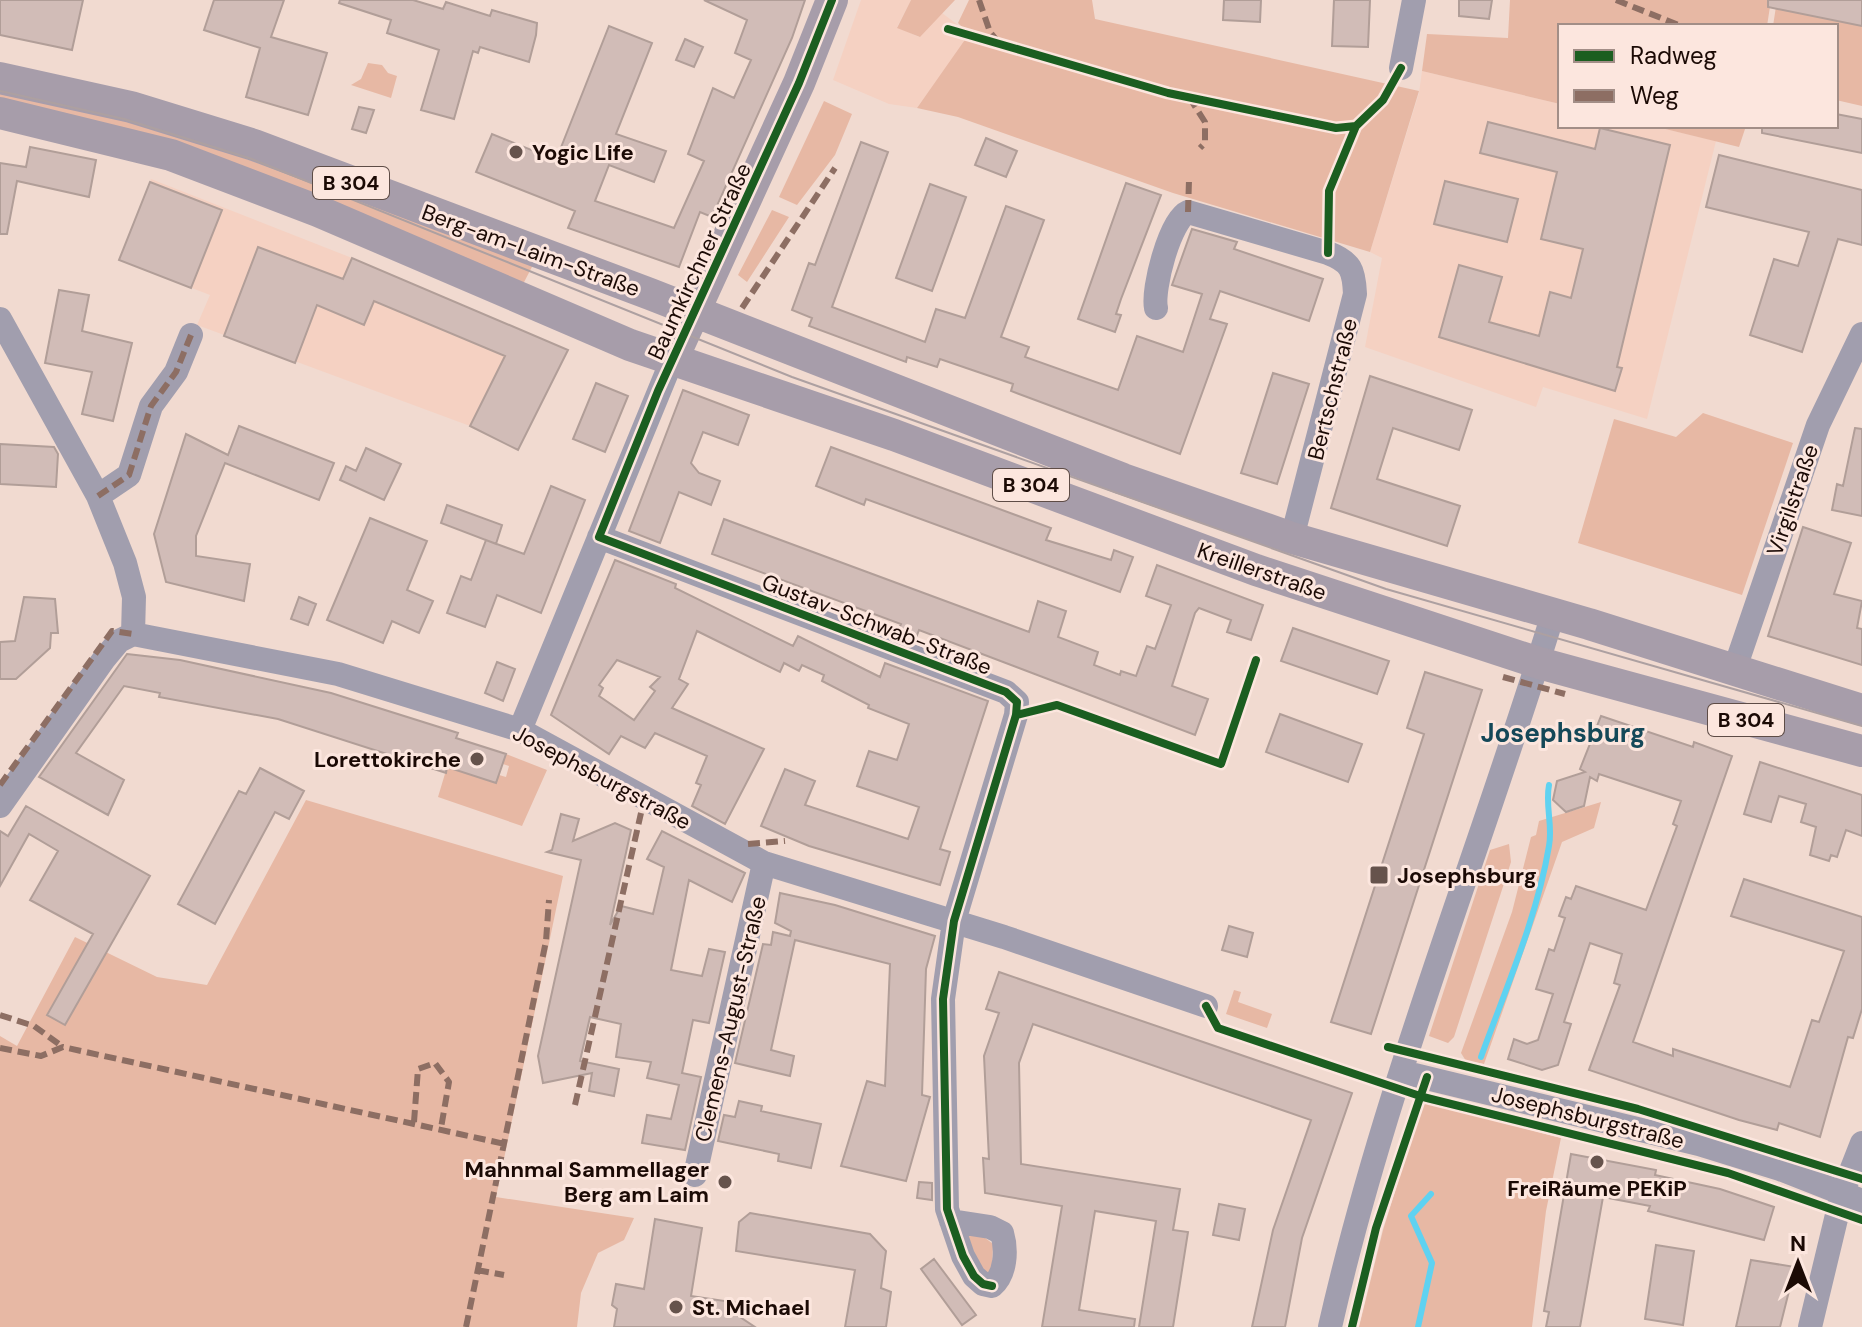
<svg xmlns="http://www.w3.org/2000/svg" width="1862" height="1327" viewBox="0 0 1862 1327" font-family="'DM Sans',sans-serif">
<style>
.built{fill:#f5d1c2}
.green{fill:#e7b8a4}
.lines{fill:none;stroke-linecap:round;stroke-linejoin:round}
.stream{stroke:#5fd2f1;stroke-width:6}
.building{fill:#d1bcb7;stroke:#b19e98;stroke-width:2;fill-rule:evenodd}
.minor{stroke:#a19eae;stroke-width:24}
.major{stroke:#a79daa;stroke-width:32}
.tram{stroke:#ada0a1;stroke-width:2}
.quiet{stroke:#8d6e63;stroke-width:6;stroke-dasharray:12 6;stroke-linecap:butt}
.cycleway-casing{stroke:#fce6de;stroke-width:13}
.cycleway{stroke:#1b5e20;stroke-width:8}
.poi-dot{fill:#66534c;stroke:#fce6de;stroke-width:3}
.labels{text-anchor:middle;stroke-width:6;stroke-linejoin:round;paint-order:stroke}
.shield{fill:#fce6de;stroke:#5e4c46;stroke-width:2}
.shield-label{font-size:20px;font-weight:bold;fill:#1b0a05}
.poi-label{font-size:22px;font-weight:bold;fill:#1b0a05;stroke:#fce6de;text-anchor:start}
.street-label{font-size:22px;fill:#1b0a05;stroke:#fce6de}
.quarter-label{font-size:26px;font-weight:bold;fill:#144858;stroke:#fce6de}
</style>
<rect width="100%" height="100%" fill="#f1dad0"/>
<path class="built" d="M861,0H911L897,27L919,37L942,13L970,34L917,108L889,104L833,80Z
M1422,71L1560,104V126H1653L1716,141L1647,419L1543,387L1536,407L1365,347L1382,258L1370,252L1419,93Z
M151,179L352,258L568,350L518,450L470,426L197,325L210,295L119,260Z"/>
<path class="green" d="M911,0H955L920,37L897,28Z
M969,0H1092L1095,19L1419,91L1370,252L1173,193L958,117L917,108L969,34L958,23Z
M1510,0H1771L1767,26H1560V104L1422,71L1427,34L1508,38Z
M1777,0H1862V106L1836,100V26H1773Z
M368,63L382,65L388,73L397,76L391,98L351,85L361,79Z
M0,87L128,116L534,263L522,286L0,105Z
M824,101L852,114L835,155L797,205L779,197Z
M1653,126H1746L1739,147Z
M772,210L789,217L747,282L738,275Z
M1703,413L1793,443L1742,595L1578,543L1614,419L1676,437Z
M506,754L547,770L522,826L438,797L447,767L496,783L499,775L506,777L509,766L503,764Z
M306,800L563,876L496,1197L634,1218L624,1240L598,1253L581,1293L577,1327H0V1036L17,1046L75,937L157,977L207,985Z
M1601,802L1594,828L1562,842L1484,1064L1466,1061L1461,1053L1512,912L1531,837L1536,835L1539,821Z
M1509,844L1511,862L1454,1037L1448,1043L1429,1036L1490,850Z
M1234,990L1241,992L1238,1002L1272,1014L1267,1028L1226,1014Z
M1423,1102L1561,1138L1546,1211L1532,1327H1359L1383,1230Z
M967,1235L984,1237L993,1244L992,1270L986,1274L973,1259Z"/>
<g class="lines">
<path class="stream" d="M1481,1057C1506,988 1537,918 1549,846C1553,825 1545,806 1549,785
M1418,1327L1432,1263L1411,1216L1431,1194"/>
</g>
<path class="building" d="M0,0H83L72,50L0,35Z
M214,0H284L271,37L327,53L308,115L246,97L260,48L204,30Z
M340,0H413L443,9L446,2L490,16L492,10L537,23L536,35L529,62L480,47L478,53L473,51L454,119L421,110L439,50L387,33L391,20L339,3Z
M704,0H805L792,38L712,217L700,212L679,267L568,228L575,211L476,172L492,134L556,160L609,26L652,43L616,134L666,151L654,182L609,165L595,201L674,228L704,161L688,154L713,88L734,98L751,60L735,53L747,20Z
M1224,0H1261L1260,22L1223,20Z
M1334,0H1370L1368,47L1332,46Z
M1459,0H1492L1489,19L1459,16Z
M1768,0H1862V26L1768,7Z
M685,39L703,47L694,67L676,60Z
M359,107L374,110L366,133L352,129Z
M1836,114L1862,119V153L1762,133V126H1836Z
M1488,122L1595,149L1600,128L1670,145L1617,367L1622,368L1615,391L1439,337L1459,265L1502,277L1489,322L1539,336L1550,292L1571,298L1583,249L1541,239L1557,172L1480,153Z
M986,138L1017,151L1006,177L975,165Z
M861,142L888,152L832,307L925,342L936,309L965,318L1006,206L1044,220L1001,337L1029,347L1025,357L1118,390L1137,336L1183,352L1202,294L1172,285L1192,229L1237,242L1234,249L1323,279L1309,321L1220,291L1210,319L1227,324L1180,454L1011,391L1013,384L940,359L937,367L907,357L906,362L809,326L812,318L792,310L809,263L815,265Z
M30,147L96,160L89,197L17,181L7,234H0V163L26,167Z
M1719,155L1862,190V245L1838,239L1802,352L1750,335L1774,259L1798,266L1809,232L1706,207Z
M1445,181L1518,199L1507,242L1434,224Z
M150,182L222,210L191,288L119,260Z
M1126,183L1161,195L1121,299L1116,314L1121,315L1115,332L1078,319Z
M930,184L966,197L932,291L896,278Z
M258,247L343,279L352,258L568,350L518,450L470,426L505,356L374,301L364,325L317,305L295,363L224,336Z
M59,290L89,295L82,331L132,343L113,421L82,414L92,372L45,363Z
M1273,373L1309,384L1277,484L1241,473Z
M1370,376L1472,410L1459,450L1393,428L1377,479L1460,506L1447,546L1331,508Z
M596,383L628,396L605,452L573,439Z
M683,390L749,415L738,445L703,432L691,463L699,473L720,481L711,505L679,492L660,543L629,531Z
M239,426L334,463L319,500L225,463L196,536V556L250,564L244,601L166,582L154,534L186,434L228,455Z
M1855,428L1862,429V516L1832,510L1837,484L1843,486Z
M0,444L54,447L58,454L56,487L0,484Z
M831,447L1051,528L1046,540L1111,560L1114,550L1133,557L1120,592L866,499L864,505L816,486Z
M366,448L401,464L384,500L340,480L346,466L356,471Z
M551,486L585,500L541,613L497,595L485,627L447,613L461,576L471,580L486,540L524,554Z
M447,505L502,525L496,544L441,523Z
M370,518L427,541L407,590L433,601L419,633L392,621L383,643L327,620Z
M724,519L1029,632L1038,601L1066,611L1058,637L1098,652L1094,665L1120,675L1121,671L1136,676L1147,646L1155,649L1171,605L1146,596L1157,565L1263,605L1251,640L1227,632L1231,620L1199,608L1195,613L1172,686L1208,699L1195,735L919,630L916,638L898,631L901,624L712,554Z
M1803,527L1851,543L1834,594L1862,601L1857,628L1862,629V665L1768,636Z
M615,560L676,584L675,588L793,646L798,636L880,677L885,663L988,701L940,849L950,852L940,885L809,846L761,826L785,769L815,781L805,805L908,839L919,807L857,786L869,751L897,760L909,724L868,708L869,705L822,681L824,675L802,665L799,671L784,663L780,672L697,631L679,679L688,684L672,708L764,749L725,824L692,806L701,785L696,783L707,756L655,733L645,748L621,736L609,754L551,715ZM617,660L660,677L650,687L655,691L634,720L599,696L603,688L599,685Z
M24,597L55,599L58,633H51L50,648L16,679H0V642L15,641Z
M299,597L316,604L308,625L291,619Z
M1293,628L1389,661L1377,694L1281,661Z
M127,654L180,660L331,693L458,733L456,738L506,754L496,783L447,767L446,773L278,719L159,697L160,693L124,686L76,753L124,780L108,815L39,777Z
M497,662L515,669L503,701L485,693Z
M1425,672L1482,690L1371,1034L1331,1022L1424,734L1407,728Z
M1280,714L1362,744L1348,782L1266,752Z
M1601,716L1693,747L1694,742L1732,756L1633,1042L1673,1056V1049L1790,1087L1812,1020L1819,1022L1844,951L1731,916L1744,879L1862,917V1009L1853,1038L1848,1037L1820,1137L1779,1123L1777,1130L1739,1120L1589,1070L1620,985L1614,983L1622,954L1590,943L1564,1022L1571,1024L1558,1065L1542,1070L1508,1059L1514,1039L1527,1044L1538,1040L1553,994L1536,989L1549,949L1554,951L1565,918L1559,916L1566,897L1571,899L1576,886L1646,910L1677,826L1673,824L1681,801L1599,774L1597,781L1590,777L1584,806L1566,812L1553,800L1557,781L1585,772L1580,769Z
M1760,762L1862,795V836L1846,830L1837,857L1831,855L1829,861L1810,855L1816,827L1801,822L1806,804L1779,796L1771,822L1744,814Z
M260,768L304,791L289,819L275,812L215,924L178,904L239,791L246,794Z
M26,806L150,876L65,1025L47,1015L93,934L30,900L58,851L29,834L0,886V831L8,836Z
M561,814L579,819L573,841L615,823L631,830L610,925L621,906L653,914L664,867L647,859L662,831L745,873L732,902L689,880L671,970L702,976L709,949L725,952L709,1023L693,1020L682,1073L701,1077L685,1150L642,1143L647,1115L671,1119L679,1085L647,1078L651,1062L616,1057L621,1024L590,1017L580,1061L619,1069L614,1096L589,1091L592,1073L543,1083L538,1056L581,860L547,852L552,850Z
M780,893L835,905L935,936L926,969L922,1095L930,1097L906,1181L841,1166L867,1081L885,1086L890,964L795,940L771,1050L794,1056L790,1076L735,1063L763,944L771,945L773,932L790,936L791,931L775,923Z
M1229,926L1253,933L1247,957L1222,950Z
M999,972L1352,1093L1302,1238L1285,1327H1252L1273,1230L1311,1120L1033,1024L1019,1063L1021,1164L1180,1189L1173,1230L1188,1232L1173,1327H1139L1156,1221L1095,1211L1079,1310L1135,1319L1134,1327H1042L1062,1206L985,1193L983,1158L989,1159L984,1056L999,1013L986,1009Z
M739,1101L762,1106L761,1111L821,1124L811,1168L778,1161L779,1154L718,1141L724,1115L735,1117Z
M1571,1154L1656,1170L1655,1175L1720,1189L1774,1207L1764,1240L1648,1211L1650,1206L1603,1197L1580,1327H1546L1549,1312L1544,1311Z
M919,1182L932,1183V1200L917,1198Z
M1219,1204L1245,1209L1239,1240L1213,1235Z
M750,1213L870,1234L886,1251L881,1288L891,1292L886,1327H845L855,1270L736,1251L739,1222Z
M655,1219L702,1228L691,1296L738,1303L737,1315L755,1327H614L617,1309L612,1305L616,1284L644,1289Z
M1656,1245L1694,1251L1683,1325L1645,1319Z
M934,1259L976,1315L962,1325L921,1269Z
M1751,1260L1795,1267L1780,1327H1736Z"/>
<g class="lines">
<path class="minor" d="M1401,68L1414,0
M1156,308C1152,289 1170,220 1188,212L1328,253C1351,262 1354,270 1355,294L1292,538
M0,319L98,496L125,563L134,597L133,634
M98,496L129,475L151,406L176,372L191,335
M599,537L1006,692L1017,702L1016,715L954,921L943,999L947,1209L963,1256L974,1276L983,1284L992,1286C1006,1274 1007,1250 1002,1233L990,1227L951,1221
M133,634L338,674L520,730L764,863L1004,937L1206,1006
M1734,671L1818,425L1862,334
M520,730L672,360
M0,806L104,659L119,641L133,634
M1402,1072L1699,1144L1780,1169L1862,1201
M695,1175L764,863
M1330,1327C1385,1084 1480,852 1553,614
M1810,1327L1842,1194L1862,1143"/>
<path class="major" d="M0,78L131,107L254,145L650,294L1123,479L1292,538L1589,624L1862,710
M0,113L171,155L318,211L630,345L894,435L1256,570L1539,663L1862,751
M672,360L799,83L832,0"/>
<path class="tram" d="M0,91L124,119L252,159L792,377L1386,589L1862,726"/>
<path class="quiet" d="M979,0L990,32L999,43
M1616,0L1681,26
M1189,97L1205,122V143L1200,148
M1188,212L1189,180
M742,308L835,168
M98,496L129,475L151,406L176,372L191,335
M1503,677L1565,694
M0,785L112,631L133,634
M748,844L785,841
M0,1015L34,1026L63,1047
M0,1048L41,1056L63,1047L505,1144
M575,1105L641,813
M414,1122L418,1069L435,1063L449,1082L441,1128
M477,1270L504,1275
M466,1327L546,941L549,900"/>
<g class="cycleway-casing">
<path id="cycleway" d="M832,0L799,83L658,391L599,537L1006,692L1017,702L1016,715L954,921L943,999L947,1209L963,1256L974,1276L983,1284L992,1286
M948,29L1168,93L1336,128L1356,126
M1328,253L1329,191L1356,126L1383,100L1401,68
M1016,715L1057,705L1221,764L1256,660
M1206,1006L1218,1028L1423,1097L1728,1173L1862,1220
M1388,1047L1638,1109L1862,1179
M1352,1327L1376,1228L1427,1077"/>
</g>
<use href="#cycleway" class="cycleway"/>
</g>
<g class="poi-dot">
<circle cx="516" cy="152" r="8"/>
<circle cx="477" cy="759" r="8"/>
<rect x="1369" y="865" width="20" height="20" rx="4"/>
<circle cx="1597" cy="1162" r="8"/>
<circle cx="725" cy="1182" r="8"/>
<circle cx="676" cy="1307" r="8"/>
</g>
<g class="labels">
<g class="shield">
<rect x="313" y="167" width="76" height="32" rx="6"/>
<rect x="993" y="469" width="76" height="32" rx="6"/>
<rect x="1708" y="704" width="76" height="32" rx="6"/>
</g>
<g class="shield-label">
<text x="351" y="190">B 304</text>
<text x="1031" y="492">B 304</text>
<text x="1746" y="727">B 304</text>
</g>
<g class="poi-label">
<text x="532" y="160">Yogic Life</text>
<text x="461" y="767" text-anchor="end">Lorettokirche</text>
<text x="1397" y="883">Josephsburg</text>
<text x="709" y="1177" text-anchor="end">Mahnmal Sammellager<tspan x="709" dy="25">Berg am Laim</tspan></text>
<text x="1597" y="1196" text-anchor="middle">FreiRäume PEKiP</text>
<text x="692" y="1315">St. Michael</text>
</g>
<g class="street-label">
<text transform="translate(531 250) rotate(20)" y="8">Berg-am-Laim-Straße</text>
<text transform="translate(699 261) rotate(-65)" y="8">Baumkirchner Straße</text>
<text transform="translate(1332 389) rotate(-76)" y="8">Bertschstraße</text>
<text transform="translate(1792 500) rotate(-71)" y="8">Virgilstraße</text>
<text transform="translate(1262 571) rotate(19)" y="8">Kreillerstraße</text>
<text transform="translate(877 624) rotate(21)" y="8">Gustav-Schwab-Straße</text>
<text transform="translate(602 777) rotate(28)" y="8">Josephsburgstraße</text>
<text transform="translate(730 1019) rotate(-77)" y="8">Clemens-August-Straße</text>
<text transform="translate(1588 1117) rotate(14)" y="8">Josephsburgstraße</text>
</g>
<g class="quarter-label">
<text x="1563" y="742">Josephsburg</text>
</g>
</g>
<rect x="1558" y="24" width="280" height="104" fill="#fce6de" stroke="#a28e87" stroke-width="2"/>
<rect x="1574" y="50" width="40" height="12" fill="#1b5e20" stroke="#a28e87" stroke-width="2"/>
<text x="1630" y="64" font-size="24" fill="#1b0a05">Radweg</text>
<rect x="1574" y="90" width="40" height="12" fill="#8d6e63" stroke="#a28e87" stroke-width="2"/>
<text x="1630" y="104" font-size="24" fill="#1b0a05">Weg</text>
<g transform="translate(1798 1263)" stroke="#fce6de" stroke-width="6" paint-order="stroke">
<path d="M0-6L14 30L0 20L-14 30Z" fill="#1b0a05"/>
<text y="-12" font-size="22" font-weight="bold" text-anchor="middle" fill="#1b0a05">N</text>
</g>
</svg>
